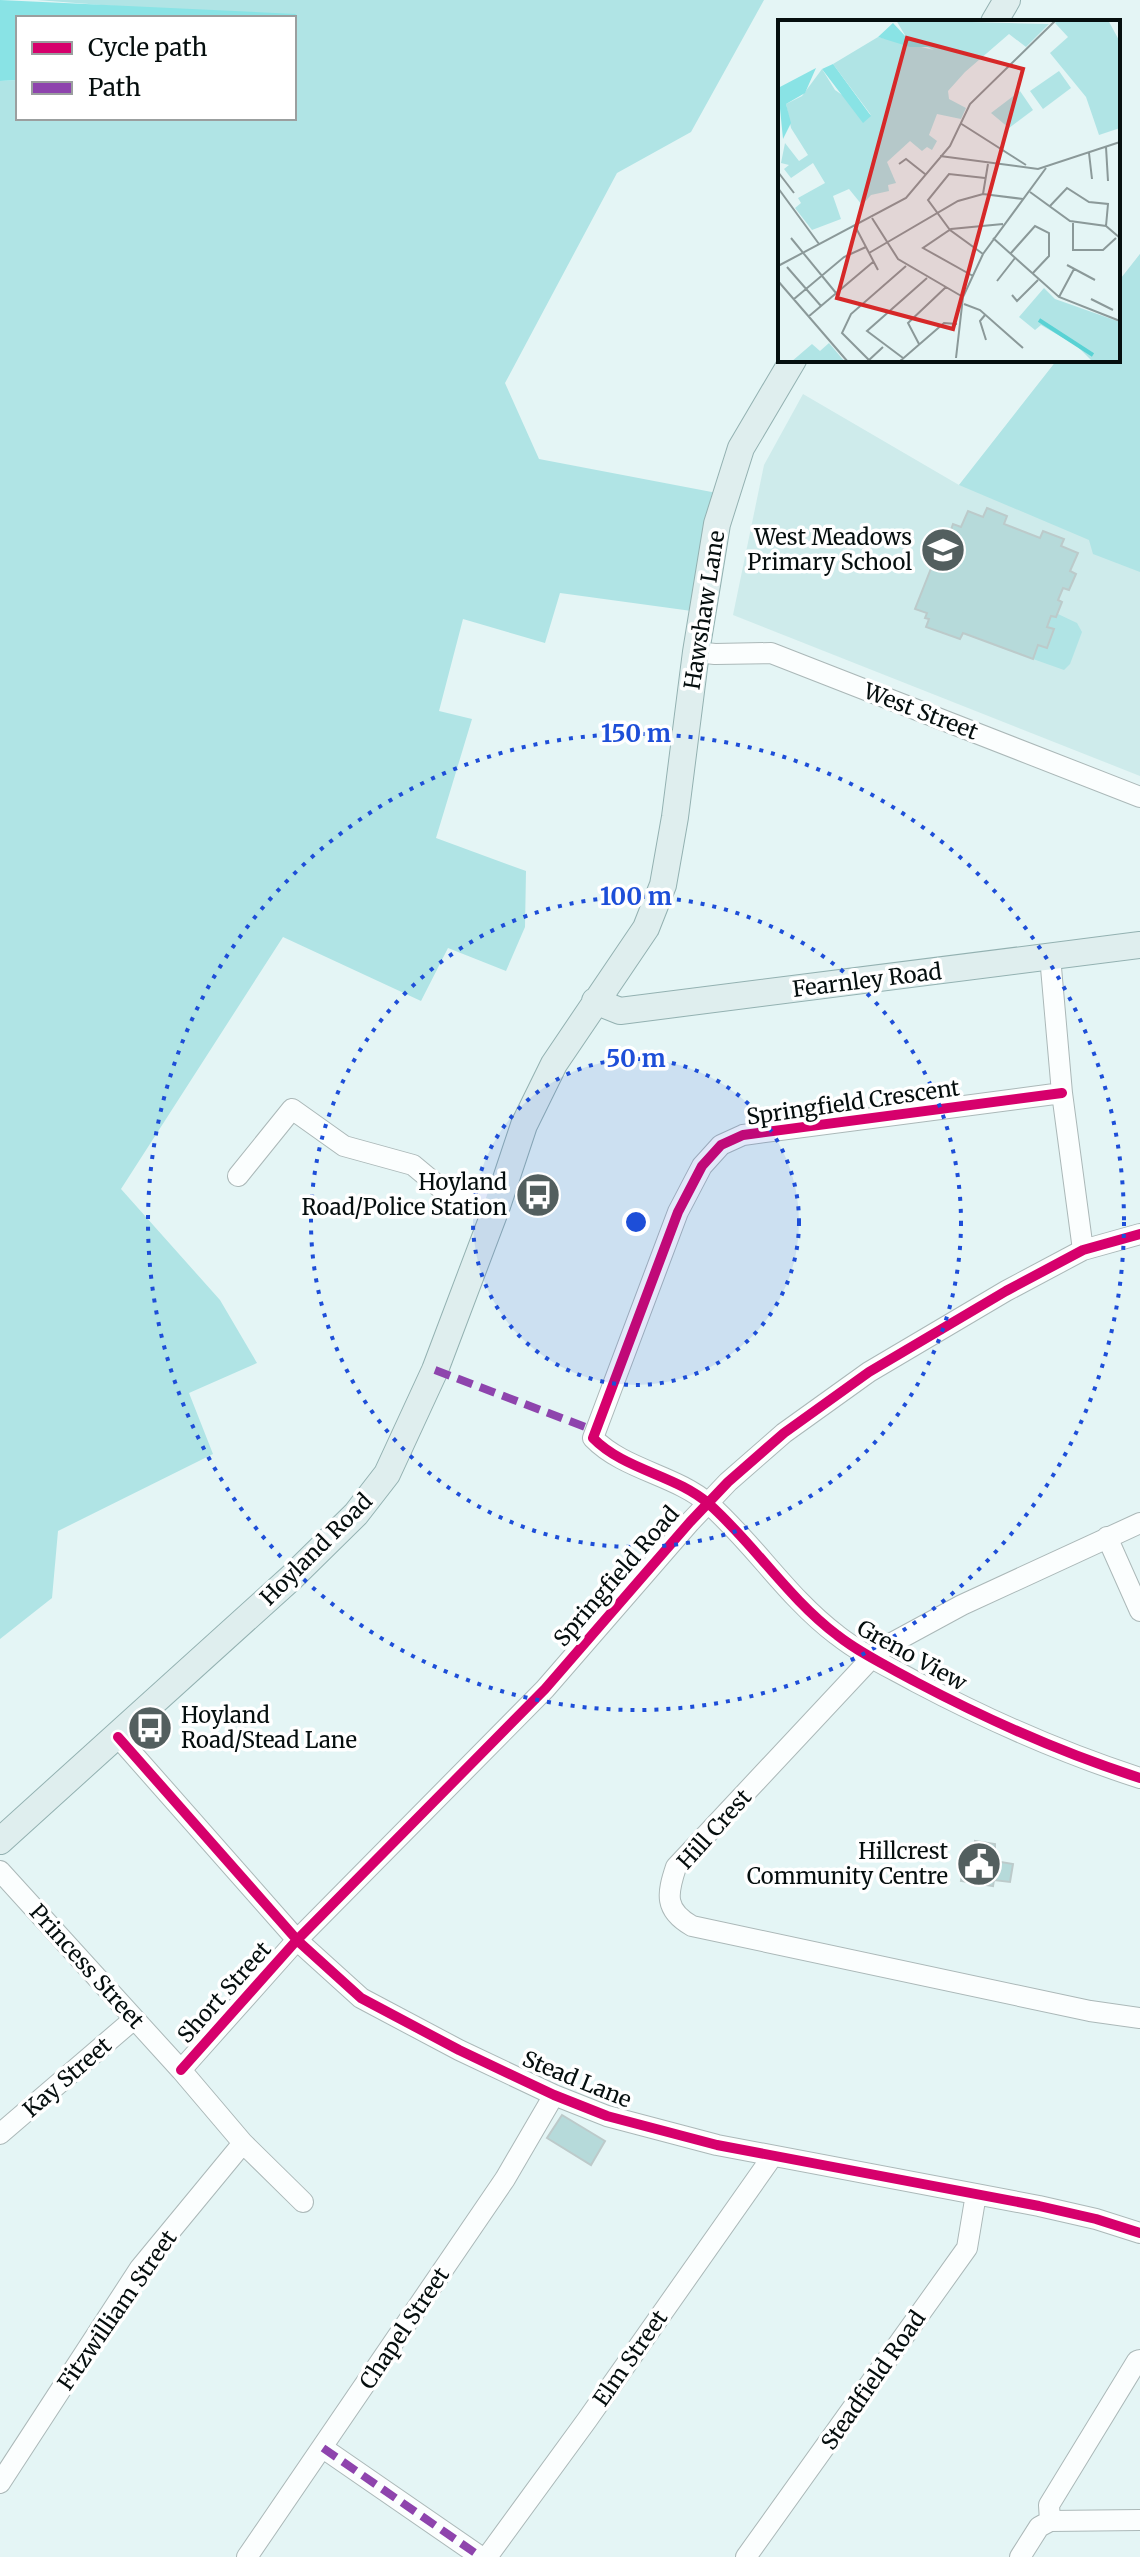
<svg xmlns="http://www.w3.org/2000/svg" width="1140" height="2557" viewBox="0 0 1140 2557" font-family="Merriweather,serif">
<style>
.built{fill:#ceebeb}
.green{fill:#b0e4e5}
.forest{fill:#89e3e5}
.building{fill:#b6dada;stroke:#bccaca;stroke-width:2}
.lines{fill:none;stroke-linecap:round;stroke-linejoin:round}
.minor-casing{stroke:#abb8b8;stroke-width:22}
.major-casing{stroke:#93b1b1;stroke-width:28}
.minor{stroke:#fbfefe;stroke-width:20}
.major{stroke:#dfeeee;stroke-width:26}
.quiet{stroke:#8e44ad;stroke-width:8;stroke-dasharray:16 8;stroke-linecap:butt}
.cycleway-casing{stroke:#fff;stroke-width:15}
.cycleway{stroke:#d6006c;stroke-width:10}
.ring{fill:none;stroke:#1d4ed8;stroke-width:4;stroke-dasharray:4 8}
.labels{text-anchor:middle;stroke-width:7;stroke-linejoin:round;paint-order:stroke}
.poi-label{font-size:22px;fill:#050e0e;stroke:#fff;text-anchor:end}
.street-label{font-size:22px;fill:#050e0e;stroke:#fff}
.inset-river{fill:none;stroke:#59d2d4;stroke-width:4}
.inset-road{fill:none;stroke:#8b9999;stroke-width:2}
.view{fill:#d62828;fill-opacity:0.15;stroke:#d62828;stroke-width:4}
.inset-edge{fill:none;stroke:#050e0e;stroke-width:4}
.centre{fill:#1d4ed8;stroke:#fff;stroke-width:4}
.ring-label{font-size:24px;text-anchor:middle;font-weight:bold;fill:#1d4ed8;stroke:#fff;stroke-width:7;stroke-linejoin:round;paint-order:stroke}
</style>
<rect width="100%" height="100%" fill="#e4f5f5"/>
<path class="built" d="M1140,254V776L733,615L764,465L803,394L959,485L1057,360H1118V282Z"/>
<path class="green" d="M37,0H764L691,132L617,173L505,383L539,459L717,493L699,612L560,593L545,643L463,619L439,711L472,719L436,838L526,871L525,927L506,971L448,948L421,1001L283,937L121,1189L220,1300L257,1363L189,1393L213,1454L58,1531L52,1598L0,1639V81L18,80V118H294L296,15L153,9Z
M1140,254V572L1093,554L1089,540L959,485L1057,360H1118V282Z
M1058,614L1077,623L1082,632L1070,664L1064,670L1033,659L1038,645L1047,647L1054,630L1047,627L1051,616L1056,617Z"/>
<path class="forest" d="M0,0L296,14L294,18H18V80L0,81Z"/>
<path class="building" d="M987,508L1007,516L1004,524L1040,538L1043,531L1064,539L1061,546L1078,553L1070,571L1076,574L1069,590L1063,588L1058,600L1062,602L1056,617L1051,616L1047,627L1054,629L1047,648L1038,645L1033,659L963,633L960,639L926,627L929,619L925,618L927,613L915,609L932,566L943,570L953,543L947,541L953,524L961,527L968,511L983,517Z
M975,1841L995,1844V1861L1013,1864L1010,1882L994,1880L993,1886L961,1881L966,1847L974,1848Z
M562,2115L605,2141L591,2165L547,2138Z"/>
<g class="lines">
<g class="minor-casing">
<path id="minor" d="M696,652L715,654L771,653L1140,797
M1050,956L1062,1093L1083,1250
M1062,1093L743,1135L721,1145L702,1166L678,1212L593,1438C624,1470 676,1475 709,1504C755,1545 788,1598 837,1635C861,1654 889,1667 916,1682C988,1720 1062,1753 1140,1778
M238,1176L292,1109L344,1146L413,1165L443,1190L497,1206
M1140,1523L962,1605L879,1650L676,1867C667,1894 664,1910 692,1926L1090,2011L1140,2018
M1107,1537L1140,1611
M118,1737L298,1941L361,1998L459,2050L554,2095L607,2116L717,2145L1039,2206L1096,2219L1140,2233
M0,1871L181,2070L243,2143L303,2202
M181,2070L296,1941L545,1689L690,1522L728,1482L784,1433L869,1372L1006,1291L1083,1250L1140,1234
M0,2134L134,2019
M323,2448L481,2557
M0,2483L140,2268L243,2143
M1050,2521L1049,2505L1137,2361L1140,2360
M247,2557L505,2179L554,2095
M487,2557L587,2420L772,2157
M746,2557L967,2248L976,2194
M1020,2557L1039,2527L1050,2521L1140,2520"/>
</g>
<g class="major-casing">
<path id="major" d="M994,22L1007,0
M595,1001L620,1011L1140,945
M0,1841L292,1577L356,1514L387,1474L435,1370L497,1206L524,1125L554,1064L646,928L663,885L675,817L696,652L717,524L741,448L793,360"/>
</g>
<use href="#minor" class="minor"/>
<use href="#major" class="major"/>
<path class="quiet" d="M435,1370L596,1431
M323,2448L481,2557"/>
<g class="cycleway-casing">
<path id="cycleway" d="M1062,1093L743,1135L721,1145L702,1166L678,1212L593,1438C624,1470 676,1475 709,1504C755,1545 788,1598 837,1635C861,1654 889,1667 916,1682C988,1720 1062,1753 1140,1778
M118,1737L298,1941L361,1998L459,2050L554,2095L607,2116L717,2145L1039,2206L1096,2219L1140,2233
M181,2070L296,1941L545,1689L690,1522L728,1482L784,1433L869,1372L1006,1291L1083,1250L1140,1234"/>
</g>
<use href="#cycleway" class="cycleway"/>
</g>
<circle cx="636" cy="1222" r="163" fill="#1d4ed8" fill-opacity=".12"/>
<g class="ring">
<circle cx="636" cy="1222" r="163"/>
<circle cx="636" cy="1222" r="325"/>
<circle cx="636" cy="1222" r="488"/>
</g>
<defs>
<g id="school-disc" transform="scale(2.3)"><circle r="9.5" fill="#535f5f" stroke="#fff"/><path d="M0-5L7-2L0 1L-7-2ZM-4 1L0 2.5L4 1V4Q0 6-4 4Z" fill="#fff"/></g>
<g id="bus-disc" transform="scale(2.3)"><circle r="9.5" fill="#535f5f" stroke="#fff"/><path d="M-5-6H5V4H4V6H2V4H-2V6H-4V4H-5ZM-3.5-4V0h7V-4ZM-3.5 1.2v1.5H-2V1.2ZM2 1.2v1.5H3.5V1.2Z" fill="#fff"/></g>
<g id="civic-disc" transform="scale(2.3)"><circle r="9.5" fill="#535f5f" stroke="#fff"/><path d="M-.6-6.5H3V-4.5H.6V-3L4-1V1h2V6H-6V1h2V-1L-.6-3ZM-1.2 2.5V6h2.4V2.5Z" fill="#fff"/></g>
</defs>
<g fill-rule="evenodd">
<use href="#school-disc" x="943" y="550"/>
<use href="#bus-disc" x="538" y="1195"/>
<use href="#bus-disc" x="150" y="1728"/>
<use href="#civic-disc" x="979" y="1864"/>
</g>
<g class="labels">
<g class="poi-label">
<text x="912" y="545">West Meadows<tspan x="912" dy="25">Primary School</tspan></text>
<text x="507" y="1190">Hoyland<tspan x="507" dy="25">Road/Police Station</tspan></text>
<text x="181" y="1723" text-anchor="start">Hoyland<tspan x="181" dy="25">Road/Stead Lane</tspan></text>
<text x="948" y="1859">Hillcrest<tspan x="948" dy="25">Community Centre</tspan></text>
</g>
<g class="street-label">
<text transform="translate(704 610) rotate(-81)" y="8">Hawshaw Lane</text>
<text transform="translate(921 711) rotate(21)" y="8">West Street</text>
<text transform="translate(867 980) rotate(-7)" y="8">Fearnley Road</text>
<text transform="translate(853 1102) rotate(-8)" y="8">Springfield Crescent</text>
<text transform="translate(316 1549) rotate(-45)" y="8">Hoyland Road</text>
<text transform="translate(616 1576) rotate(-49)" y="8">Springfield Road</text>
<text transform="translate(912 1655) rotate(29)" y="8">Greno View</text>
<text transform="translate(714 1829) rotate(-48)" y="8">Hill Crest</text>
<text transform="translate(87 1966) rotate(48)" y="8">Princess Street</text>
<text transform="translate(224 1992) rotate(-48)" y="8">Short Street</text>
<text transform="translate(67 2077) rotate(-41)" y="8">Kay Street</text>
<text transform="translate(577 2079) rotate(22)" y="8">Stead Lane</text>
<text transform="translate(117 2310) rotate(-55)" y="8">Fitzwilliam Street</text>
<text transform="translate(404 2328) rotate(-56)" y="8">Chapel Street</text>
<text transform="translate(630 2358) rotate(-55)" y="8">Elm Street</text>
<text transform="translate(873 2380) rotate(-55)" y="8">Steadfield Road</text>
</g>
</g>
<g transform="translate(778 20)">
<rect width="342" height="342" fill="#e4f5f5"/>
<path d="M118,0L271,4L248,27L231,14L187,52L170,71L171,79L188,88L183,99L159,94L151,115L159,121L154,130L149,127L144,131L132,121L109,142L118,163L110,165L111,171L93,175L84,185L71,169L55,176L63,199L34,210L17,188L23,183L20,178L47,163L35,143L13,158L6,149L11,145L3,143L7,123L21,141L30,135L13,108L8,84L24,76L44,49L57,70L93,95L55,44L100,17L156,30L128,17ZM280,0H330L342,22V108L321,115L308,77L272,33L290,17L277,3ZM281,51L293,68L265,89L252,71ZM242,71L255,90L231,108L213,93ZM266,268L277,279L342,302V342H315L299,326L263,305L257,310L241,297ZM51,323L67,342H13L34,324L42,331Z" fill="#b0e4e5"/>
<path d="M115,3L128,17L159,27H132L100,17ZM55,44L93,96L85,103L44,49ZM38,48L27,73L8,84L13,103L5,119L0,68Z" fill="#89e3e5"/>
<path class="inset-river" d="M261,300L315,335"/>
<path class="inset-road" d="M182,103L248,145M328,127L330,161M311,133L314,159M162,136L260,149L342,122M121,144L128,139L147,154M0,152L16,173M0,168L41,224M252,172L292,201L328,206L342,218M205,174L210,144M272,186L289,168L311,182L330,184L328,206M94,198L120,239L185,277M295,203V230H325L338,218M77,206L100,250M13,218L58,273M215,218L281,277L342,301M91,233L180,181L205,174L245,179M233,233L257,206L271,213V236L254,254M205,234L172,210L150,180L171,154L207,158M289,245L317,260M0,246L128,178L172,126L192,84L278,0M9,247L43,286M195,256L145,228L173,209L225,204M0,261L70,342M219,261L237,238M234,275L239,281L260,260M281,277L296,249M16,279L66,237L88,227M313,279L335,290M186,284L202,290L245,328M207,295L202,301L208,320M30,297L95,242M141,324L130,303L168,267M105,327L91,340L64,313L73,294L128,246M125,338L89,311L149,258M178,338L185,277L205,234L268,148M121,342L166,303L179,304"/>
<path class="view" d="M129,18L245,49L175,309L59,278Z"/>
<rect width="342" height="342" class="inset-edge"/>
</g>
<circle cx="636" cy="1222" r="12" class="centre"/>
<g class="ring-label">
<text x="636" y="742">150 m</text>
<text x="636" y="905">100 m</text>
<text x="636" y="1067">50 m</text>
</g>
<rect x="16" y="16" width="280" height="104" fill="#ffffff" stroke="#9b9f9f" stroke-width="2"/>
<rect x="32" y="42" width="40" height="12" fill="#d6006c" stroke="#9b9f9f" stroke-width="2"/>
<text x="88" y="56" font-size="24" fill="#050e0e">Cycle path</text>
<rect x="32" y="82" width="40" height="12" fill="#8e44ad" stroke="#9b9f9f" stroke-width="2"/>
<text x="88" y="96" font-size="24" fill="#050e0e">Path</text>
</svg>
